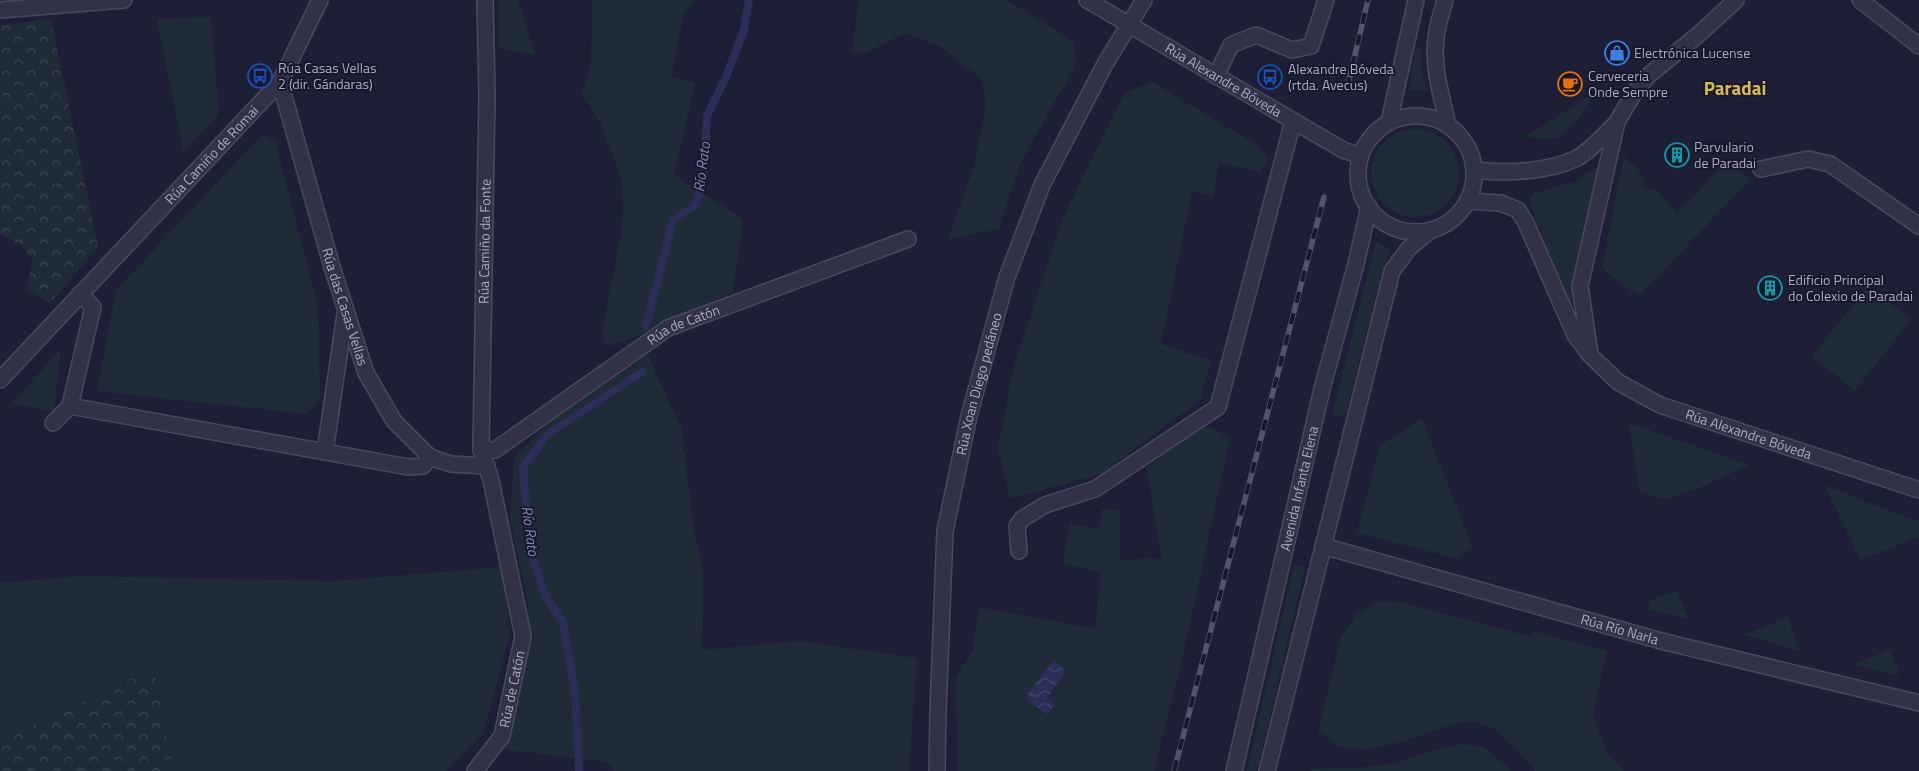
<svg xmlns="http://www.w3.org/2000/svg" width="1919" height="771" viewBox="0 0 1919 771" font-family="'Titillium Web',sans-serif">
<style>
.green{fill:#1f2c37}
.forest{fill:url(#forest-crowns)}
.water{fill:url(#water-waves)}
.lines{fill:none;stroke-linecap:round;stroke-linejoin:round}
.stream{stroke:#2a2e58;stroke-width:8}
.minor-casing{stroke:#484a5f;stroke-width:18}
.tertiary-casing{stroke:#484a5f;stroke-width:18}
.minor{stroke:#313247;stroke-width:15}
.tertiary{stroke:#313247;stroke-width:15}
.rail-casing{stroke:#52546e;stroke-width:5.5}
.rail{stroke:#17182b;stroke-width:4;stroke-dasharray:11;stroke-linecap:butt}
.labels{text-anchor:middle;stroke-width:4;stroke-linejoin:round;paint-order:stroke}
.poi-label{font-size:14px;fill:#aaabc4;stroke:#17182b;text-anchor:start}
.street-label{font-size:14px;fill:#aaabc4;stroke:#17182b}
.water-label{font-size:15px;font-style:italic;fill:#8085b8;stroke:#17182b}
.district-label{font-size:19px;font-weight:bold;fill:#d9ba50;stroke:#17182b}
</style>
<defs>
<pattern id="forest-crowns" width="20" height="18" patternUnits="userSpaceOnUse" patternTransform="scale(1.25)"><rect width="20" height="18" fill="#1f2c37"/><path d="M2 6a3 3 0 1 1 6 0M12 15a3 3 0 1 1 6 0" fill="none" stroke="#3d4852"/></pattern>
<pattern id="water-waves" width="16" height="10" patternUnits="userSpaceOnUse" patternTransform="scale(1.25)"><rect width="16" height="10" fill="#2a2e58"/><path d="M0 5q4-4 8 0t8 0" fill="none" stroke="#464a6e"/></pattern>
</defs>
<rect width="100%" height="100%" fill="#1d1f36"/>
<path class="green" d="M498,0H518L536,55L498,48Z
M592,0H695L684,12L671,77L695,83L674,175L743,219L733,292L641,334L606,347L602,331L622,229L623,183L601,125L582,94L591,65Z
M859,0H1006L1054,29L1074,44L1076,64L1020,164L999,229L948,239L974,167L986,104L981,78L941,47L904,33L866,52L852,53Z
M211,17L219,115L183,150L157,19Z
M1415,48L1421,49V69L1427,90H1409Z
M1151,81L1257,145L1268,160L1260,172L1219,163L1213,196L1192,191L1161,344L1211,361L1200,400L1101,474L1010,499L998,449L1014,364L1065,214L1124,94Z
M1594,93C1588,107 1574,128 1560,136C1549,141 1536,138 1525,137Z
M1371 173a44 44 0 1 1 88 0a44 44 0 1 1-88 0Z
M263,134L275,141L318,306L320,399L306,414L97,391L116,290Z
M1624,155L1645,178L1642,183L1646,189L1656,190L1677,213L1729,159L1750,180L1640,295L1628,289L1602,268Z
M1599,166L1571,285L1573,303L1571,309L1529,201L1534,193L1573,182Z
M1376,242L1391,249L1382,270L1345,417L1332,414Z
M1868,286L1911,319L1855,391L1812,357Z
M61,349L54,411L11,404Z
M646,351L682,430L693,526L703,571L702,650L799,641L917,658L909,771H615L606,762L500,749L515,715L527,655L528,603L510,520L514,457L572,399Z
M1422,419L1473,548L1459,559L1357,533L1380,445Z
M1629,423L1750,465L1701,487L1664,500L1640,491Z
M1204,425L1230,438L1184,652L1154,771H957L956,677L973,650L979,607L1095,629L1101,573L1062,563L1070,524L1100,529L1101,508L1120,511V560L1162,558L1146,468Z
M1824,485L1919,522V537L1861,560Z
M1294,564L1305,567L1257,771H1247Z
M502,567L510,633L484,732L446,771H174L154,669L0,740V583L82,576L333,581Z
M1677,591L1689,619L1648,609L1650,600Z
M1378,601L1401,602L1532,637L1533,631L1607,651L1593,716L1608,755L1625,771H1536L1498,731L1473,721L1456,723L1405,741L1367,750L1339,747L1318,731L1341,637L1356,615Z
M1788,617L1799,651L1745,635Z
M1890,649L1900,676L1854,664Z
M1462,744L1484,747L1512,771H1310L1311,769L1367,767L1393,764L1424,753Z"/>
<path class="forest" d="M51,19L98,247L50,303L27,289L33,260L21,246L0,233V26Z
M154,669L174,771H0V740Z"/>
<path class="water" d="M1054,660L1066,671L1047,698L1055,704L1046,715L1025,697Z"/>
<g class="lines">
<path class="stream" d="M646,326L673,220L696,205L704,176L707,116L726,77L744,30L749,0
M579,771L575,691L563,622L545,595L529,544L523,467L547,435L642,372"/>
<g class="minor-casing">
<g id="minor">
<path d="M1860,0L1919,46"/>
<path d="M0,10L124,0"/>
<path d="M1216,76L1231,45L1256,35L1292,50L1311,46L1326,0"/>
<path id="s1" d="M280,82L332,267L366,373L394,421L430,457L451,464L487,466"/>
<path d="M1761,169L1808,159L1830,164L1919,226"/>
<path d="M1474,170C1505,174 1549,172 1577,158C1588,153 1607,132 1617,122"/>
<path id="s2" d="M1467,201L1501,203L1518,210L1526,223L1575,335L1590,355L1618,382L1660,405L1919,490"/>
<path d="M1590,354L1580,286L1617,122L1635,91L1649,75L1699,34L1736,0"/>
<path id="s3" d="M0,380L280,82L320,0"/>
<path d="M70,406L408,467L423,466L430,457"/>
<path d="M53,423L70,406L93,307L80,294"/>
<path id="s4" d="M481,450H495L668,328L908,239"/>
<path d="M325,452L345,314"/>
<path id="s5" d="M1323,546L1665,642L1919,703"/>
<path d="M1019,551L1017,526L1022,519L1045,505L1095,489L1218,407L1293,121"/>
<path id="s6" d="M475,771L502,736L523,636L491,480L481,450L487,95L485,0"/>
<path id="s7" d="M937,771L938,712L945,531L969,416L1007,277L1042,185L1105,64L1144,0"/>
</g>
</g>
<g class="tertiary-casing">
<g id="tertiary">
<path id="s8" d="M1087,0L1343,150L1361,156"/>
<path d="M1445,0C1442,12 1437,25 1436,38C1432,67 1442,97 1448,126"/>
<circle cx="1416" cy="174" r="58"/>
<path d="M1389,122L1416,0"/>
<path id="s9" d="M1234,771L1322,389L1356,264L1369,207"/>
<path d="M1267,771L1392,271L1409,248L1431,230"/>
</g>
</g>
<use href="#minor" class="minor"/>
<use href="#tertiary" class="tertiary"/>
<g class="rail-casing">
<path id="rail" d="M1347,88L1368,0
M1174,771L1324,197"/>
</g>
<use href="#rail" class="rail"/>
</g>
<defs>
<g id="shop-ring" transform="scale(1.25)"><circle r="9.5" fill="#17182b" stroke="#3f7fe0" stroke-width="1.5"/><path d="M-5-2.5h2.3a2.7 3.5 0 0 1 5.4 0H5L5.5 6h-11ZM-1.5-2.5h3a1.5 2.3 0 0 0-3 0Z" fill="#3f7fe0"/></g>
<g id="bus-ring" transform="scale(1.25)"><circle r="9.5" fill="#17182b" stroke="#1a4fb4" stroke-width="1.5"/><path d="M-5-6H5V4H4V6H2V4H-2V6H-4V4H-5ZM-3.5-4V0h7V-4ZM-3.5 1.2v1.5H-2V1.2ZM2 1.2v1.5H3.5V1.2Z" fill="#1a4fb4"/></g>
<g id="cafe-ring" transform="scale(1.25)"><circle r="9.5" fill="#17182b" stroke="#e8710a" stroke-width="1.5"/><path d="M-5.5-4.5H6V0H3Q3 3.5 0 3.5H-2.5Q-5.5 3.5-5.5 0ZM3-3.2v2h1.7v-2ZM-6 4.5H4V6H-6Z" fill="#e8710a"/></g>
<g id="building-ring" transform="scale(1.25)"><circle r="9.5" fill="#17182b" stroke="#0f9aa8" stroke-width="1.5"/><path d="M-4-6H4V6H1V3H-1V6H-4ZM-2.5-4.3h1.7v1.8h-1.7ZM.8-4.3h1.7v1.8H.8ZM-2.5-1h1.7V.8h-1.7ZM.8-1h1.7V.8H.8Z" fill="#0f9aa8"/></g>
</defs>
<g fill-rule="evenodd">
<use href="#shop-ring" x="1617" y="53"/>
<use href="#bus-ring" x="260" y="76"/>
<use href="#bus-ring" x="1270" y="77"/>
<use href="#cafe-ring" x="1570" y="84"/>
<use href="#building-ring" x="1677" y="155"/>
<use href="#building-ring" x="1770" y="288"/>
</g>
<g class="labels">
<g class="poi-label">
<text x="1634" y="58">Electrónica Lucense</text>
<text x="278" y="73">Rúa Casas Vellas<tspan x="278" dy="16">2 (dir. Gándaras)</tspan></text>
<text x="1288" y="74">Alexandre Bóveda<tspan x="1288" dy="16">(rtda. Avecus)</tspan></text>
<text x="1588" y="81">Cerveceria<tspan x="1588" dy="16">Onde Sempre</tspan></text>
<text x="1694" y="152">Parvulario<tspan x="1694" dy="16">de Paradai</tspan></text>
<text x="1788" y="285">Edificio Principal<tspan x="1788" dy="16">do Colexio de Paradai</tspan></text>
</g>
<g class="street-label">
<text dy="5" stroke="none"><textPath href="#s8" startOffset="158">Rúa Alexandre Bóveda</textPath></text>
<text dy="5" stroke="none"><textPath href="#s3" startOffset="309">Rúa Camiño de Romai</textPath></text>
<text dy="5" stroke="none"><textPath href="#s6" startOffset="546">Rúa Camiño da Fonte</textPath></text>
<text dy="5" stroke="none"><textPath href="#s1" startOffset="234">Rúa das Casas Vellas</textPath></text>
<text dy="5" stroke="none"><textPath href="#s4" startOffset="241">Rúa de Catón</textPath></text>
<text dy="5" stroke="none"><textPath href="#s7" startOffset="391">Rúa Xoan Diego pedáneo</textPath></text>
<text dy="5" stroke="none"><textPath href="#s2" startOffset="395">Rúa Alexandre Bóveda</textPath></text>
<text dy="5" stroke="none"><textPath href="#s9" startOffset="290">Avenida Infanta Elena</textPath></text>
<text dy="5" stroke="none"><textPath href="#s5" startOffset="308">Rúa Río Narla</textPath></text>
<text dy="5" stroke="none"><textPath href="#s6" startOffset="92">Rúa de Catón</textPath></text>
</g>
<g class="water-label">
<text transform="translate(702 167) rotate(-83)" y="5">Río Rato</text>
<text transform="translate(530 531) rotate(82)" y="5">Río Rato</text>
</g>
<g class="district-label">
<text x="1735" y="95">Paradai</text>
</g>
</g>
</svg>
